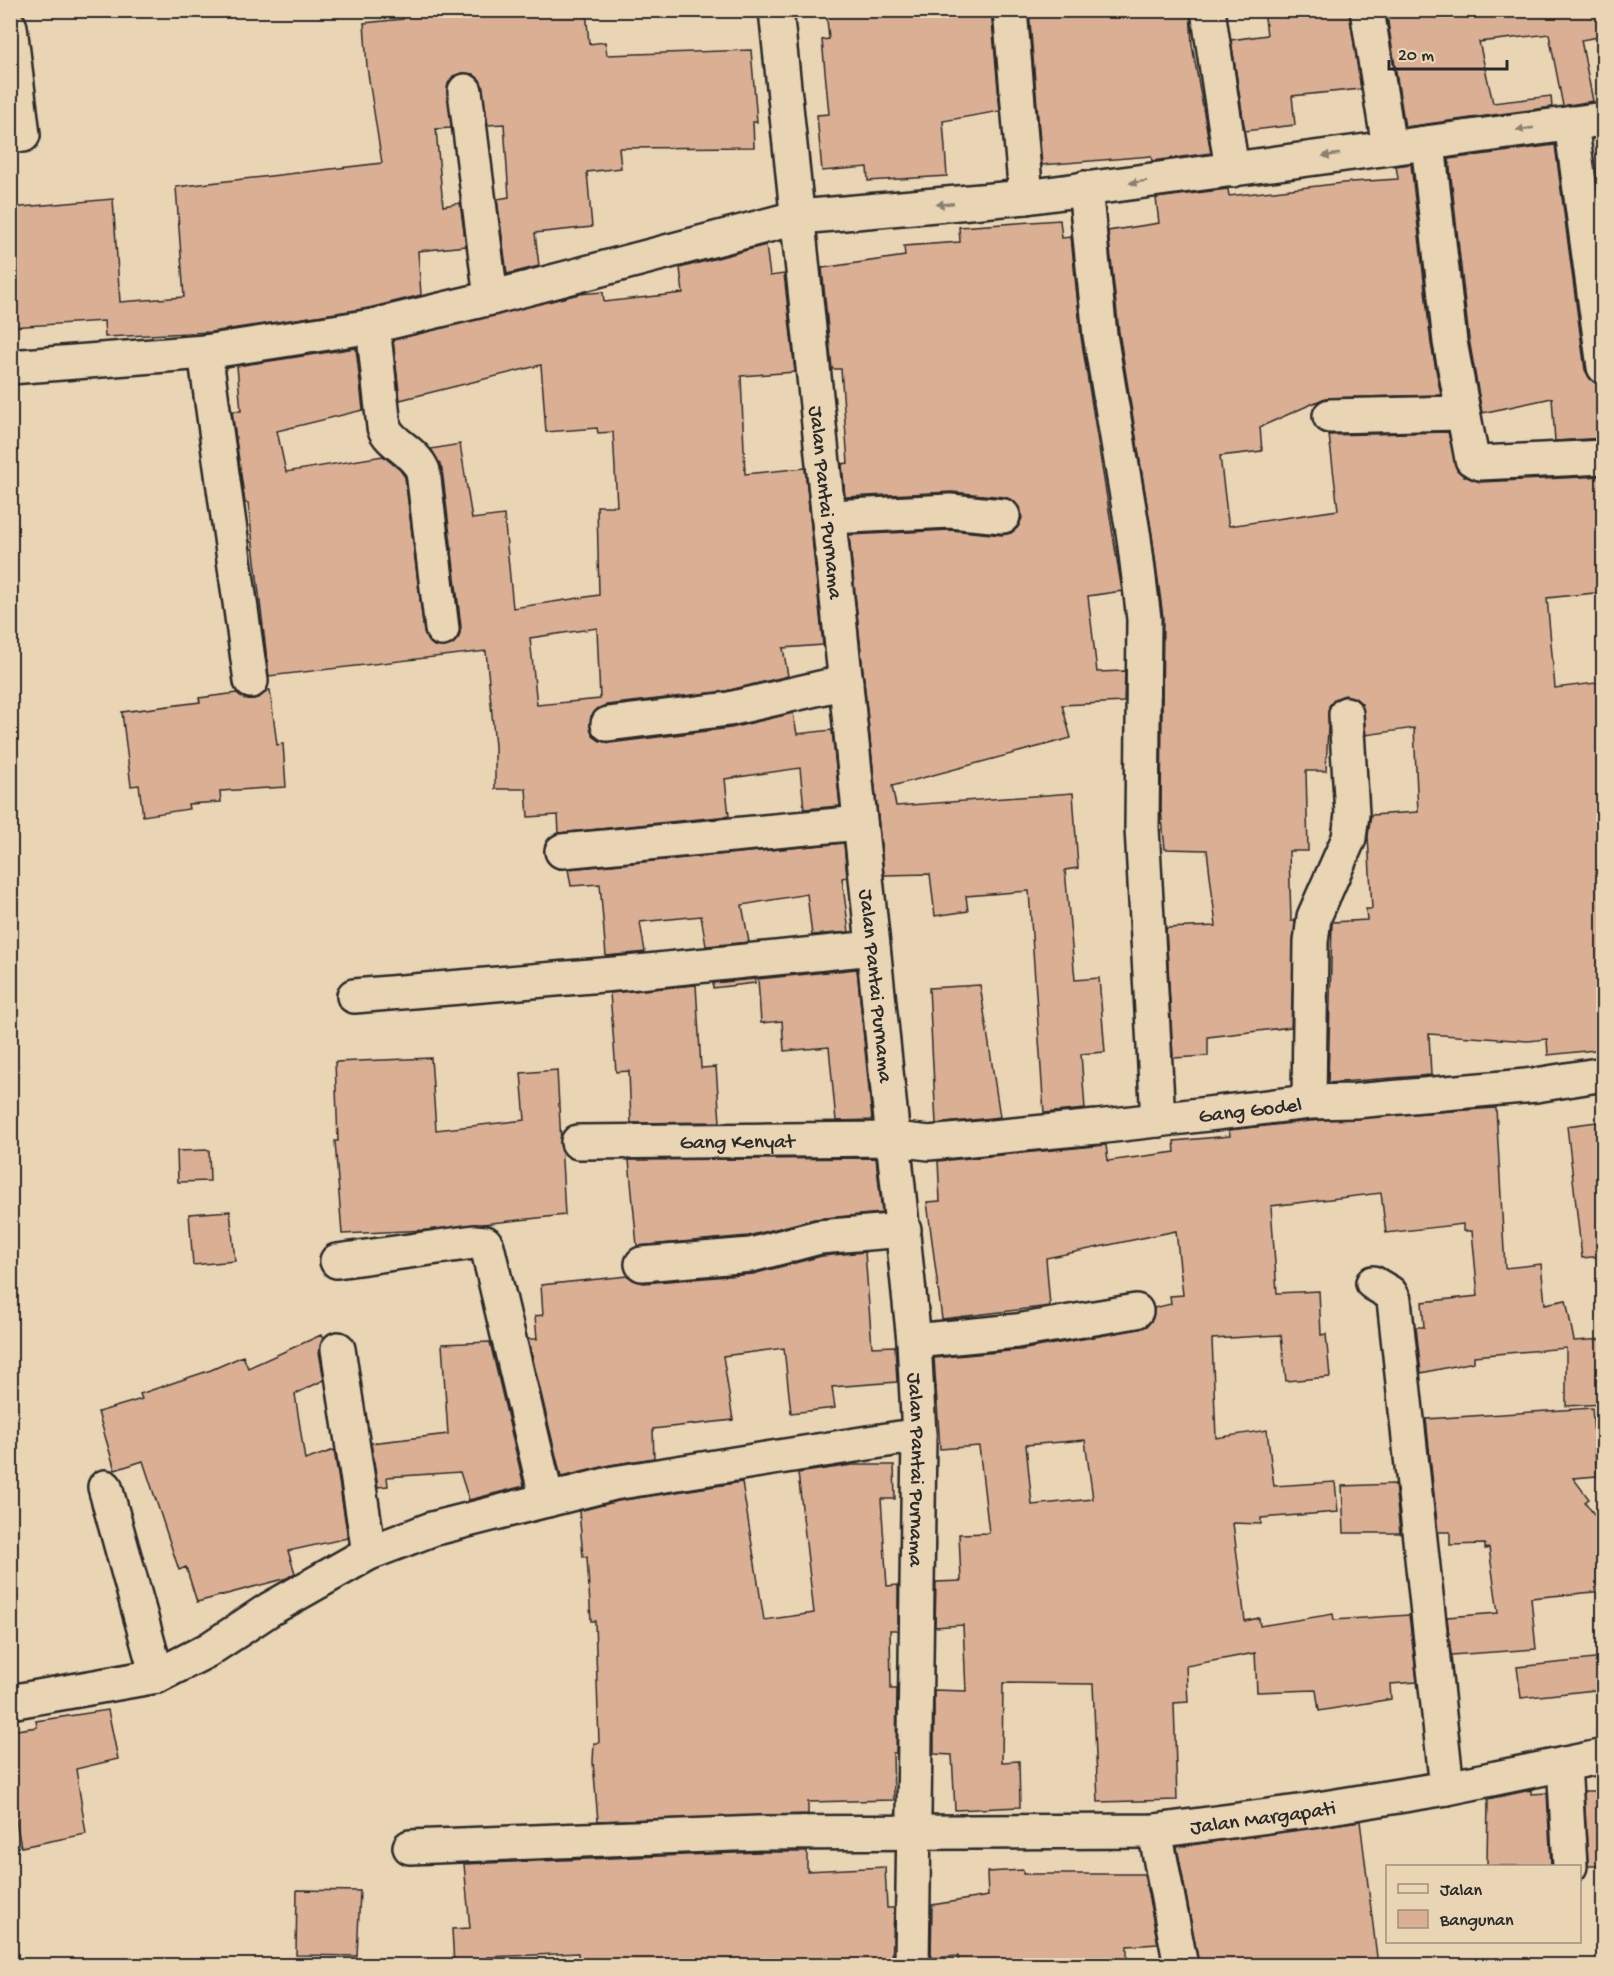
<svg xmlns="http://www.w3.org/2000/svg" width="1614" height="1976" viewBox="0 0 1614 1976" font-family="'Gochi Hand',sans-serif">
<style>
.building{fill:#daaf94;stroke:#2b2b2b;stroke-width:1.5;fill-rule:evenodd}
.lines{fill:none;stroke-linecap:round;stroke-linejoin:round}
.street-casing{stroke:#2b2b2b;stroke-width:38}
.secondary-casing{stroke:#2b2b2b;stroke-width:38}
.street{stroke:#e9d4b3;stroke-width:33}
.secondary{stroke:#e9d4b3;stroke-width:33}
.oneway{fill:#8a806f}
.labels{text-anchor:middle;stroke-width:4.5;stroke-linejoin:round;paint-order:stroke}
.street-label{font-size:21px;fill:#2b2b2b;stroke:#e9d4b3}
</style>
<rect width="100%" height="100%" fill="#e9d4b3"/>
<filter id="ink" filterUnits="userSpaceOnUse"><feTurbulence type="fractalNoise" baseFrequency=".0167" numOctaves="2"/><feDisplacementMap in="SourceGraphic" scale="12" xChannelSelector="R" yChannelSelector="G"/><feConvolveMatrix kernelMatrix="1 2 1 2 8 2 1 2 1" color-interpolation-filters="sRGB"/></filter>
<g filter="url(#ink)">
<path class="building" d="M402,10H586L589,44L605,42L607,55L751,50L757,122H753L754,147L619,148L621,168L587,172L592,227L535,233L539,266L507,274L497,199L509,197L504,124L488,125L480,80L473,74L462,73L453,76L448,84L451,128L436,129L443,206L460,203L466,246L418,251L421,295L369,308L211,332L105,337L104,321L10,327V208L113,199L120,302L184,297L176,187L382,163L367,67L364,23L403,19Z
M826,10H991L1000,111L943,121L947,176L868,181L867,167L822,171L817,115L829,114L822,40L829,39Z
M1029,10H1190L1192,45L1211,153L1152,161L1151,156L1042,165Z
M1264,10H1349L1361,89L1292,96L1295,125L1245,131L1231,40L1267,35Z
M1386,10H1604V36L1581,40L1593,101L1563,106L1549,34L1479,42L1493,103L1551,96L1552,107L1405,127Z
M1555,145L1585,370L1590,379L1604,385V438L1555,441L1552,398L1482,413L1469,339L1449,159Z
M1411,164L1431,344L1441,395L1325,398L1260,427L1262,451L1220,456L1228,522L1229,526L1338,510L1329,435L1448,432L1457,470L1464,476L1480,482L1604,476V592L1547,598L1555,688L1604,682V1049L1548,1055L1547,1039L1528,1041L1429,1034L1431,1075L1328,1083L1332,922L1367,920L1366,909H1372L1368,836L1371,815L1418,812L1414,728L1366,735L1362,704L1355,698L1345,695L1335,699L1329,706L1326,771H1306L1308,851H1289L1291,921H1295L1291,1027L1208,1037V1056L1173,1058L1166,928L1216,926L1207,850L1165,849L1161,809L1163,617L1152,535L1119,332L1108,231L1159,223L1156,198L1228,189L1229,196L1352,182L1398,179L1396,166Z
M1060,220L1062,238L1071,237L1081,337L1122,591L1088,596L1097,672L1125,671L1124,702L1062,705L1071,738L892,786L896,806L1073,793L1078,868L1065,870L1075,980L1099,978L1105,1052L1081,1054L1085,1109L1044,1113L1029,891L966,896L968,911L935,916L930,874L884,875L849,535L950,530L1002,535L1011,533L1018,527L1022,518L1020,509L1014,501L1005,497L952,492L845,497L842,464L848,463L841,369H832L822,268L905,256L904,246L960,242L959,227Z
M766,245L770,276L784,274L795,372L741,376L745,474L805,468L823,645L783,648L788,676L726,691L606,705L597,709L591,716L590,727L593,736L600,741L610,743L731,728L793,713L797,734L832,730L840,806L804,809L800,768L725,779L729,816L559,833L558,815L528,817L526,789H495V746L486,651L269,676L248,503H245L232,411H241L237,366L356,348L363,410L277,431L286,472L383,456L400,470L405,477L424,632L427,640L434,646L445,647L453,644L459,637L461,627L442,469L431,449L460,444L472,519L504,515L513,608L599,595L597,506H617L613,432L598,433L597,428L546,432L541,365L400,400L393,340L579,294L603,292L604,302L683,293L680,268ZM597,628L600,699L537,705L530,638Z
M267,690H270L277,745L283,744L286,787L220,791L221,802L188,804L189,809L143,816L139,785L131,786L122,712L200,702L199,698L237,693L245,699H254Z
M844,843L847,877L842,878L849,932L812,935L807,894L742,905L749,942L706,946L701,916L640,922L645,952L636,953L606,956L600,884L571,886L568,869Z
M857,969L872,1120L836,1121L829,1047L784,1051L782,1021L761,1023L758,979Z
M755,979V983L713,988V983Z
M696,985L701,1068L716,1067L720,1122L631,1123L629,1071L616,1072L610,993Z
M980,985L1000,1117L936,1124L929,988Z
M431,1058L436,1130L525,1120L521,1073L557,1070L565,1215L427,1230L342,1234L335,1141H338L335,1062Z
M1496,1108L1505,1268L1541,1264L1545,1304L1566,1300L1574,1341L1604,1339V1404L1566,1406V1348L1474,1356V1362L1421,1373L1416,1327H1424L1422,1302L1478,1296L1472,1231H1463V1224L1386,1233L1381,1193L1271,1206L1277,1293L1319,1291L1321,1335L1326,1334L1330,1377L1286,1381L1281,1335L1212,1339L1216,1438L1267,1430L1274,1486L1335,1482L1338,1512L1261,1518V1524L1233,1523L1245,1621L1259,1618L1260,1626L1333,1614L1334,1620L1409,1615L1417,1682L1390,1684L1391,1699L1319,1711L1316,1690L1257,1692L1255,1653L1186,1666L1188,1702L1174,1703L1177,1800L1098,1802L1093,1684L1003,1683L1002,1762L1019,1761L1020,1807L955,1810L952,1755L934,1754V1690L966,1691L963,1625L935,1627L936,1582L961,1581L959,1534L989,1533L979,1446L940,1449L934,1358L1020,1350L1139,1329L1147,1326L1153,1318L1154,1308L1171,1304L1170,1296L1183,1295L1176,1231L1046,1258L1050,1306L942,1319L927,1202L940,1201L938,1161L1106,1145L1108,1161L1175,1152L1174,1141L1230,1136L1229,1130L1310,1121ZM1085,1440L1093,1499L1032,1505L1026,1445Z
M1604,1121L1603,1256L1582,1258L1567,1126Z
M209,1150L210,1181L178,1182L177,1151Z
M876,1158L882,1213L814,1219L748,1236L637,1246L629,1160Z
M230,1211L235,1261L193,1265L189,1214Z
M865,1252L872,1347L895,1346L897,1382L832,1387L835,1408L791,1413L784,1348L723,1356L733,1420L653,1429L654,1458L610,1465L561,1477L528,1339H537L535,1316L543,1315L541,1285L628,1276L635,1281L644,1283L753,1274L822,1256Z
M321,1335L323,1339L319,1352L324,1380L295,1394L305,1460L334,1450L348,1538L288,1551L295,1573L287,1578L197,1602L186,1567L179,1570L143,1461L115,1470L98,1412L142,1399L140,1394L211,1370L243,1356L248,1368Z
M490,1342L524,1486L469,1500L460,1472L387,1477L388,1486L378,1487L371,1443L448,1434L442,1344Z
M1592,1408L1597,1476L1573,1478L1589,1499L1585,1502L1604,1528V1591L1531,1598L1536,1649L1451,1655L1447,1617L1498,1613L1489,1548L1485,1549V1544L1450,1545V1532H1438L1426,1419Z
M852,1465H894L895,1499H881L887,1586L898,1585V1630H890L891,1689H897L896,1753H893L894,1800L808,1802V1814L598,1821L593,1762L594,1743H599L595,1621H591L587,1557H583L579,1511L618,1501L742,1482L764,1620L814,1613L798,1473Z
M1395,1484L1400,1533H1344L1342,1486Z
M1604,1658V1689L1521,1698L1517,1667Z
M108,1710L118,1759L76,1769L86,1834L21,1847L10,1788V1731L37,1727L36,1721Z
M1531,1790V1794L1547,1793L1551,1866H1487L1488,1799Z
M1584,1791H1604V1866H1588Z
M1360,1821L1378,1965H1199L1177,1847Z
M759,1852H807V1871L885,1867L887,1908H894L892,1965H768V1962L714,1965H579L578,1953L487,1957V1965H454L452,1929L470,1928L464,1864Z
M1023,1870V1874H1144L1158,1944L1127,1946V1961H1071L1072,1965H959L958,1956L931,1958L932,1905L988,1896L987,1872Z
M297,1890L360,1891L357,1956L296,1955Z"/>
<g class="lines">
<g class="street-casing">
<g id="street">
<path d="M1010,10L1026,197"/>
<path d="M1208,10L1232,170"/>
<path d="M1367,10L1389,147"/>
<path d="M10,27L23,135"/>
<path d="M465,91L491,298"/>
<path d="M1571,123L1604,367"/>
<path d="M1428,143L1450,342L1472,459L1480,463L1604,457"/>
<path d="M1085,188L1100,335L1134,538L1144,619L1142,828L1158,1120"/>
<path d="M373,326L384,427C390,444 414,450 423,471L442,629"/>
<path d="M205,352L251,681"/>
<path d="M10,367L205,352L373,326L491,298L799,217L1026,197L1604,119"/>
<path d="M1330,416L1461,413"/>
<path d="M830,517L950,511L1003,516"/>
<path d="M608,724L729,709L846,682"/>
<path d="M562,851L860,823"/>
<path d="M354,996L638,972L873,948"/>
<path d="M1309,1102L1311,942L1314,917L1349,838L1352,814L1346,714"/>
<path id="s1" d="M578,1142L895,1139L929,1143L1097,1127L1309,1102L1355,1101L1536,1085L1604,1074"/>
<path d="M337,1261L474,1242L485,1243L487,1246L547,1500"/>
<path d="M642,1264L751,1255L819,1237L904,1230"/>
<path d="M1373,1283L1390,1293L1394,1300L1447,1788"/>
<path d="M914,1341L1017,1331L1136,1311"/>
<path d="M338,1349L369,1553"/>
<path d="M105,1487L157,1676L208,1650L270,1609L369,1553L432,1529L614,1483L919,1435"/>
<path d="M10,1702L157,1676"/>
<path d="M1564,1764L1570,1866"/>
<path d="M1155,1831L1181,1966"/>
<path id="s2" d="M410,1847L759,1833L1155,1831L1306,1811L1447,1788L1604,1756"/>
</g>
</g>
<g class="secondary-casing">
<g id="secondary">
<path id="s3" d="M776,10L914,1341L919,1435L912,1966"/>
</g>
</g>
<use href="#street" class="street"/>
<use href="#secondary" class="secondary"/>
</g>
<defs><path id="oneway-solid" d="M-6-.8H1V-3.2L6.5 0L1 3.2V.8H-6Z" transform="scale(1.5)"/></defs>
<g class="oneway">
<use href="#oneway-solid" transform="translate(1525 129) rotate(172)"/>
<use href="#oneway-solid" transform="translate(1331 155) rotate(172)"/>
<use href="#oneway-solid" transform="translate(1138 182) rotate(173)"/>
<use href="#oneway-solid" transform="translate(945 204) rotate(175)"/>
</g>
</g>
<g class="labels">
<g class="street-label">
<text dy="7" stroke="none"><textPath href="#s3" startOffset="495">Jalan Pantai Purnama</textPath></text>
<text dy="7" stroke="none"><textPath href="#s3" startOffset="981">Jalan Pantai Purnama</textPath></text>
<text dy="7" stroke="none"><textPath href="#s1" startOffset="674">Gang Godel</textPath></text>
<text dy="7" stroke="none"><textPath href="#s1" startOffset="159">Gang Kenyat</textPath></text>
<text dy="7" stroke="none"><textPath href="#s3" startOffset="1467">Jalan Pantai Purnama</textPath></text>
<text dy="7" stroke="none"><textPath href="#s2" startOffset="854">Jalan Margapati</textPath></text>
</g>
</g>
<rect width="1614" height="1976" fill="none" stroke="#e9d4b3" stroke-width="36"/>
<rect x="18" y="18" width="1578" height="1940" fill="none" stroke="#2b2b2b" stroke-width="2" filter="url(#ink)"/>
<rect x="1386" y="1865" width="195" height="78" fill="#e9d4b3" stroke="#9d907d" stroke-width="1.5"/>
<rect x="1398" y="1884" width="30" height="9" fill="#e9d4b3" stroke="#9d907d" stroke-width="1.5"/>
<text x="1440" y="1895" font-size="18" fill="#2b2b2b">Jalan</text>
<rect x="1398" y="1910" width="30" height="18" fill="#daaf94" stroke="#9d907d" stroke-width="1.5"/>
<text x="1440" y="1925" font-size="18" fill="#2b2b2b">Bangunan</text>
<path d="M1389 60v9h118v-9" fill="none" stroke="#2b2b2b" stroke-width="3"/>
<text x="1398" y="60" font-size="18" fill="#2b2b2b" stroke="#e9d4b3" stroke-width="4.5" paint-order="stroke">20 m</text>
</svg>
